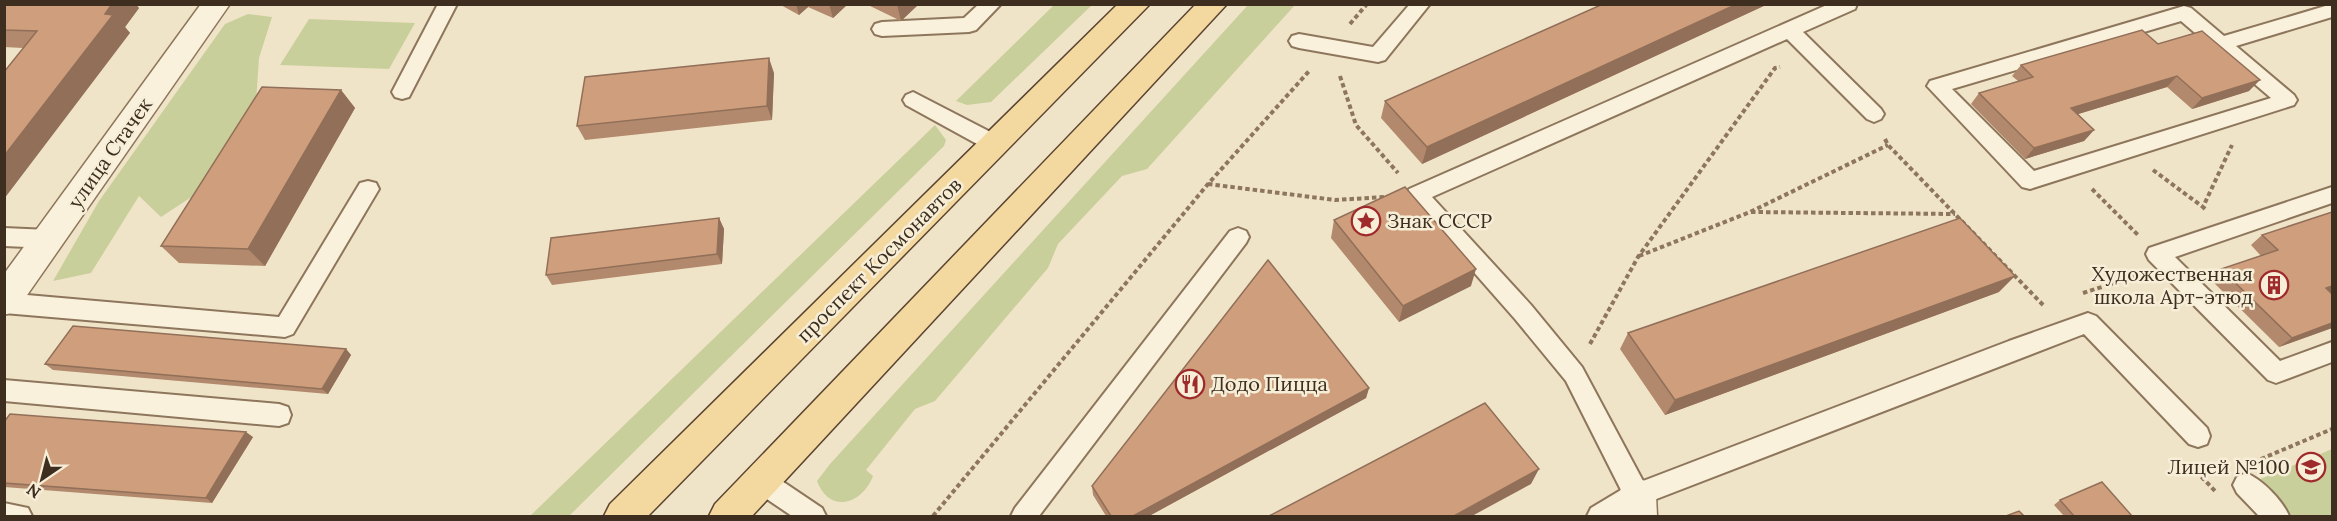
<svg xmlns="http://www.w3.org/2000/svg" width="2337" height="521" viewBox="0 0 2337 521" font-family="Lora,serif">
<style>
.green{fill:#c9cf9b}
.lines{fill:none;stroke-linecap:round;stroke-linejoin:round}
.lane-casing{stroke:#8d765c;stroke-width:4}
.street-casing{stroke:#8d765c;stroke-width:3}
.primary-casing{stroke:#5b4430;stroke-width:3}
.path{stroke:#8d765c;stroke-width:4;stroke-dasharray:4.5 3;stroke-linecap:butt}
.lane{fill:#faf1dc;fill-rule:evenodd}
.street{fill:#faf1dc;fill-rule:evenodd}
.primary{fill:#f3d9a0;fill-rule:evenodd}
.wall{fill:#b2896c}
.shaded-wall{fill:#916f58}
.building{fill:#cf9f7d;stroke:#916f58;stroke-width:1.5}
.labels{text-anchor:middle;stroke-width:5;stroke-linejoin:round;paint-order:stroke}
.street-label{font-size:20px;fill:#3d2e20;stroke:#f7eed8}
.poi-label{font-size:20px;fill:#3d2e20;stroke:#f7eed8;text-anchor:start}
</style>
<rect width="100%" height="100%" fill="#f0e4c8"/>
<path class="green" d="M1054,5H1092L991,102L967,105L956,101Z
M1248,5H1295L1147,169L1122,176L1058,244L1048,268L935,401L915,409L866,470L873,476C862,505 829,514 817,481L830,464Z
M248,14L272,17L259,58L256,103L196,194L161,217L139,196L91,273L53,281L99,201L225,24Z
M309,19L415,23L389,69L280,65Z
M935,125L946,140L944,146L569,516H530Z
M2332,449V516H2276L2246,485Z"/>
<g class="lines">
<g class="lane-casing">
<path id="lane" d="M438,4H457L409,97L402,99L395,97L392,92Z
M979,4H1001L976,30L969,32L882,36L875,34L872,29L875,24L882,22L964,18Z
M1410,4H1430L1385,60L1378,62L1299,48L1292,46L1289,41L1292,36L1299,34L1373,47Z
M1829,4H1857L1855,9L1803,32L1881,109L1884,114L1881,119L1874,122L1867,119L1787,39L1432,197L1531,305L1582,367L1643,481L2009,341L2088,313L2096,316L2207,428L2210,436L2207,444L2198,447L2189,444L2084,334L1646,503L1623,516H1587L1591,508L1621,490L1566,381L1515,319L1406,195L1409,189Z
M2332,4V17L2236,46L2294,95L2297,100L2294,105L2030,189L2022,187L1927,86L1930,81L2184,6L2191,8L2224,36ZM2181,21L2271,98L2034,171L1952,89Z
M913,92L1002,138L1006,144L1002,150L995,152L988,150L906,105L903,100L906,95Z
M368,181L376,183L379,189L293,334L285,337L4,313V293L279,317L360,183Z
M2332,187V203L2175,257L2280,361L2332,342V362L2276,383L2268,380L2149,260L2146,254L2149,248Z
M4,228L49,230L57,233L60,239L57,245L49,248L4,246Z
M1238,228L1246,231L1249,237L1246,243L1039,516H1011L1015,508L1230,231Z
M4,380L279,404L288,407L291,415L288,423L279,426L4,401Z
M761,469L770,473L822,508L826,516H792L752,489L748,481L752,473Z
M2246,473C2262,479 2283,501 2289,516H2259L2237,493L2233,485L2237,477Z
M4,503L28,508L32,516H4Z"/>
</g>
<g class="street-casing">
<path id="street" d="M201,4H230L16,311L4,315V274Z
M1637,478L1650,483L1656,495L1657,516H1619L1618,495L1624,483Z"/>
</g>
<g class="primary-casing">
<path id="primary" d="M1118,4H1150L648,516H604L610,504Z
M1196,4H1227L752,516H709L715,504Z"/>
</g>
<path class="path" d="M1350,24L1367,4
M1340,76L1356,125L1398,173
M1885,139L1888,145L2045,307
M2153,170L2203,207
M1208,184L1335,200L1385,197
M2092,189L2138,235
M2205,209L2203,207L2232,145
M1751,212L1955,214
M1639,256L1750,212L1888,145
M2083,293L2136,276
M1590,344L1638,257L1775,68L1780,67
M2261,459L2332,429
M2191,466L2215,491
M933,516L1208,184L1310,70"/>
<use href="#lane" class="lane"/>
<use href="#street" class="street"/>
<use href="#primary" class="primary"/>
</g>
<path class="wall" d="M4,4L139,8L125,27L130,33L23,48L4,47Z
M779,4H848L833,18L808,7L799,15Z
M866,4H919L901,21Z
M1603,4H1768L1422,164L1381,118L1385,101Z
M2158,44L2249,91L2192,109L2167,87L2078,114L2094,130L2084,141L2025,159L1971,104L1979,93L2018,81L2012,76L2021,65Z
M774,73L772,120L585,140L577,126Z
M341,90L355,108L265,266L179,263L161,246Z
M719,218L724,229L722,264L552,285L546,275Z
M1334,220L1471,286L1399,322L1331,238Z
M2262,235L2331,292L2332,328L2279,347L2210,279L2221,269L2261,256L2251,245Z
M1999,292L1665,415L1620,349L1628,333Z
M346,349L351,355L328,394L53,370L45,364Z
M1369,388L1366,398L1149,516H1106L1093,495L1092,486Z
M4,422L253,437L212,503L4,487Z
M2060,500L2131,516H2064L2054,505Z"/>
<path class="shaded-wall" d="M112,4H136L139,8L125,27L130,33L4,199V156Z
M796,4H808V7L799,15Z
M829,4H848L833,18Z
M897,4H919L901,21Z
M1737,4H1768L1422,164L1427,147Z
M769,58L774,73L772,120L767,106Z
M2177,76L2167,87L2062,119L2071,108Z
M2260,80L2249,91L2192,109L2202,98Z
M341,90L355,108L265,266L248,249Z
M2094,130L2084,141L2025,159L2034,148Z
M719,218L724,229L722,264L717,254Z
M1476,269L1471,286L1399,322L1403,306Z
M2015,276L1999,292L1665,415L1675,400Z
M2332,286V292L2314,298L2326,288Z
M2332,323V328L2279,347L2292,338Z
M346,349L351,355L328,394L322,389Z
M1369,388L1366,398L1149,516H1133Z
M246,432L253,437L212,503L206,498Z
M1539,469L1531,484L1472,516H1454Z"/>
<path class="building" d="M4,4H112L105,14L113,15L4,156V72L37,31L4,30Z
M1603,4H1737L1427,147L1385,101Z
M2142,30L2158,44L2202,31L2260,80L2202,98L2177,76L2071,108L2094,130L2034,148L1979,93L2033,77L2021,65Z
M769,58L767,106L577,126L585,77Z
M262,87L341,90L248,249L161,246Z
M1405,187L1476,269L1403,306L1334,220Z
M2332,212V286L2326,288L2332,294V323L2292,338L2221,269L2278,250L2262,235Z
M719,218L717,254L546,275L551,238Z
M1960,218L2015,276L1675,400L1628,333Z
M1268,260L1369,388L1133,516H1111L1092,486Z
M73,326L346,349L322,389L45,364Z
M1485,403L1539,469L1454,516H1269Z
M10,414L246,432L206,498L4,483V422Z
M2102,482L2132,516H2074L2060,500Z
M2019,511L2024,516H2006Z"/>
<defs>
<g id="sight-ring" transform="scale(1.5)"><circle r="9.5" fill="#f7eed8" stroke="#9e2a2b" stroke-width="1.5"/><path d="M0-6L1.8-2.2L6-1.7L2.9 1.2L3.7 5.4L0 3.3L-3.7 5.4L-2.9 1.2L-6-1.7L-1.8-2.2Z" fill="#9e2a2b"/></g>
<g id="building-ring" transform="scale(1.5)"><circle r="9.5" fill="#f7eed8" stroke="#9e2a2b" stroke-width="1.5"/><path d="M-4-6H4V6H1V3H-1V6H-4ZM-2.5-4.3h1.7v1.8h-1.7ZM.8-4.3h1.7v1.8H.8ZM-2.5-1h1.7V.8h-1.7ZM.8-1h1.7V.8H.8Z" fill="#9e2a2b"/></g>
<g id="restaurant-ring" transform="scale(1.5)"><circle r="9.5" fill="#f7eed8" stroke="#9e2a2b" stroke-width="1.5"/><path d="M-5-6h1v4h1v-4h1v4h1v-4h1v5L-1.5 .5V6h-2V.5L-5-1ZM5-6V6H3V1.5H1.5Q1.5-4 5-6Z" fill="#9e2a2b"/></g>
<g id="school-ring" transform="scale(1.5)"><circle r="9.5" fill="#f7eed8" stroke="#9e2a2b" stroke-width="1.5"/><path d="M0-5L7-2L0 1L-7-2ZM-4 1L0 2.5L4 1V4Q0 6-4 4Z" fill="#9e2a2b"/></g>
</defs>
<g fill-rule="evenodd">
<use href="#sight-ring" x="1366" y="221"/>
<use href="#building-ring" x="2274" y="285"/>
<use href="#restaurant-ring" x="1190" y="384"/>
<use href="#school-ring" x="2311" y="467"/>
</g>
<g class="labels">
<g class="street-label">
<text transform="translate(110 153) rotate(-55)" y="7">улица Стачек</text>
<text transform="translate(879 260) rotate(-45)" y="7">проспект Космонавтов</text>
</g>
<g class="poi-label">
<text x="1387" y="228">Знак СССР</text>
<text x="2253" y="281" text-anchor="end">Художественная<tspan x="2253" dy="23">школа Арт-этюд</tspan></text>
<text x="1211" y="391">Додо Пицца</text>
<text x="2290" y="474" text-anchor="end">Лицей №100</text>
</g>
</g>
<rect width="2337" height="521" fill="none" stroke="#3d2e20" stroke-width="12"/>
<g transform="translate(42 479) rotate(215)" stroke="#f7eed8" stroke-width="4.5" paint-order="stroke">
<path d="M0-4.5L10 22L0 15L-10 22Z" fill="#3d2e20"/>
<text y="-9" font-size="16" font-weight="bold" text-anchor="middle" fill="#3d2e20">N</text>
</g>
</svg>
